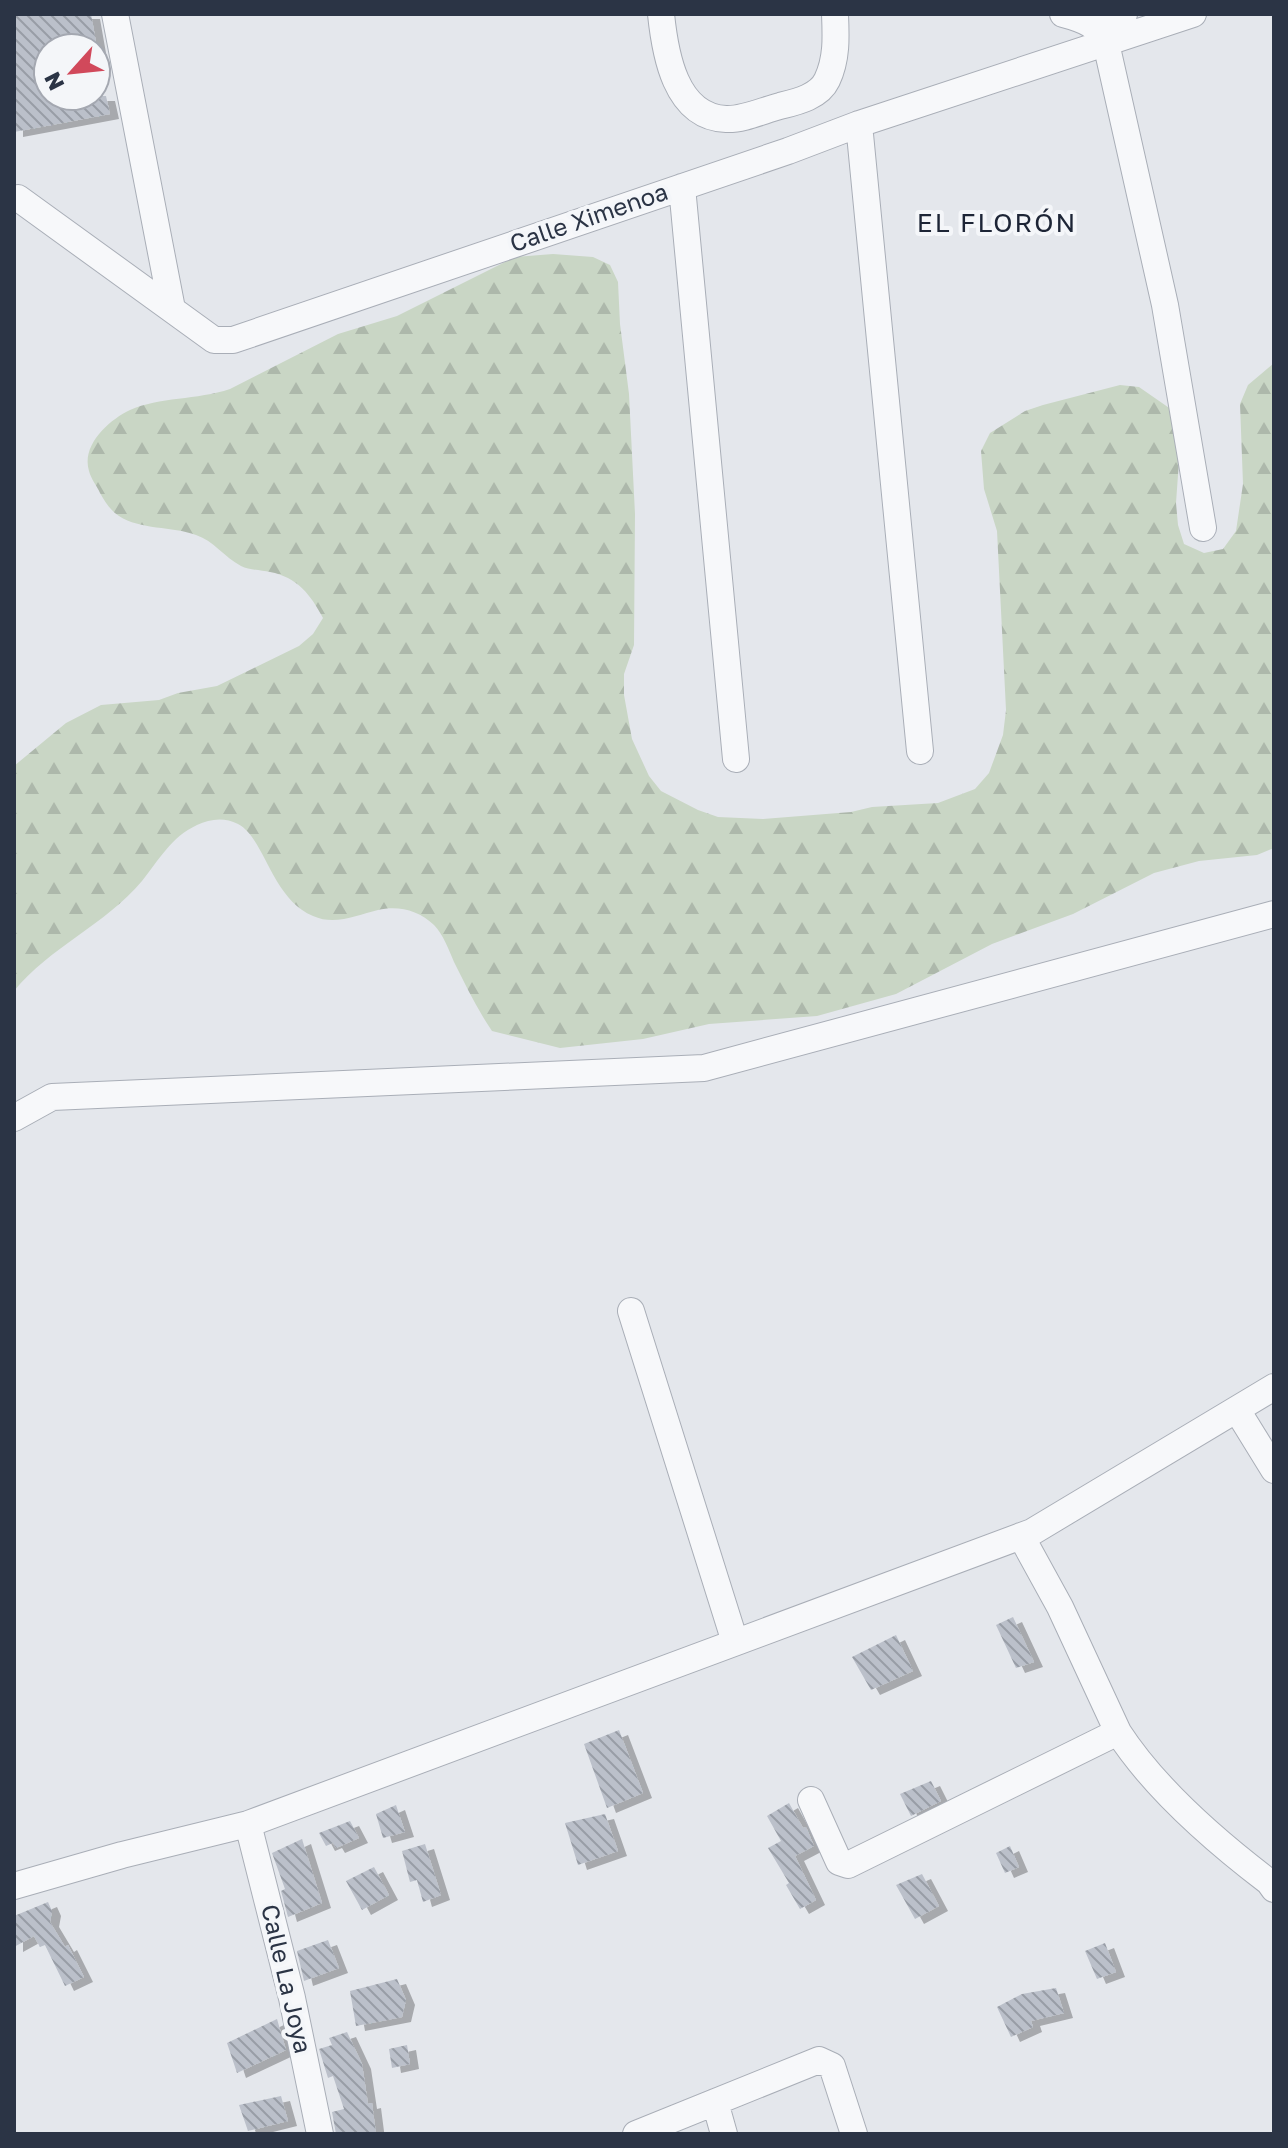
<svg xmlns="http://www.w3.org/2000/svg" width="1288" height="2148" viewBox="0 0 1288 2148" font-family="'Golos Text',sans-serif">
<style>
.forest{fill:url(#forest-firs)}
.building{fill:url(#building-back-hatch);filter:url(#shadow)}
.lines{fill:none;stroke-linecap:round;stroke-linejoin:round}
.minor-casing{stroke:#a9aeb7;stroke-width:28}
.minor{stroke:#f7f8fa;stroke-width:26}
.labels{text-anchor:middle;stroke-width:8;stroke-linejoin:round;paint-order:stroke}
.street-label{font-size:24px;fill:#2b3445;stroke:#f4f6f9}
.neighbourhood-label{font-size:26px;letter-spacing:2px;fill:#1d2536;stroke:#f4f6f9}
</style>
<defs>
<pattern id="forest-firs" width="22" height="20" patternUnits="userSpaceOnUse" patternTransform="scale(2)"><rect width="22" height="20" fill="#c9d6c5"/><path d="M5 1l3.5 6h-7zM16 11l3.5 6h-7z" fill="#adb8ab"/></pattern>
<pattern id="building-back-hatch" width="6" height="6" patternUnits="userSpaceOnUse" patternTransform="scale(2)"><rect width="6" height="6" fill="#bbc0ca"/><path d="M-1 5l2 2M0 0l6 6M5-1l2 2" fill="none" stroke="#989da6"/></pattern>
<filter id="shadow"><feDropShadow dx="9" dy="5" stdDeviation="0" flood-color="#0004"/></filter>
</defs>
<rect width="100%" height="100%" fill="#e4e7ec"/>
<path class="forest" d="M553,254L593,257L610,265L618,282L620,324L629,394L635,514L634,645L624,674V695L632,739L649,776L661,791L698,810L718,817L763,819L851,812L872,807L938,803L975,789L989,773L1003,735L1006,710L997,531L984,489L981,451L990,433L1025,411L1043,405L1120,385L1139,387L1175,412L1181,433L1176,503L1178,525L1184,544L1204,553L1223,549L1236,531L1243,484L1240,404L1248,385L1274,363V848L1257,855L1199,861L1154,873L1073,914L992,944L896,994L817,1016L709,1024L643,1039L560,1048L492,1031C477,1009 466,986 454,962C449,950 443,934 434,925C419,910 397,905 378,910C357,915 335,926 313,916C271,898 265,838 238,824C224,817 210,819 197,825C171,837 159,860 142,881C105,925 50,947 14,991V766L66,723L101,705L159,700L178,693L217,686L299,646L313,634L323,618C311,595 297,577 270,572C261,570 249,570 241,566C224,557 214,541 196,535C172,526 140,530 119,516C111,511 105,502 100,493C97,486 91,479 89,471C81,445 109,420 130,410C159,397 197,400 230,389L338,334L397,316L515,257Z"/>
<path class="building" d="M14,14H91L97,48H48V96H106L110,114L14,132Z
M1013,1617L1034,1662L1016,1668L996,1625Z
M896,1635L913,1671L871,1690L852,1657Z
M619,1730L643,1793L607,1808L584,1744Z
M931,1781L941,1801L911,1816L900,1794Z
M789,1803L803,1828L806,1827L814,1846L795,1856L816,1900L800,1909L786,1885L789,1883L768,1848L781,1841L767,1816Z
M396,1805L405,1832L383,1838L376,1814Z
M605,1814L618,1851L578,1865L565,1823Z
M350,1821L359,1838L336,1848L333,1843L326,1846L319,1833Z
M302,1839L322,1903L288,1917L281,1891L285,1889L272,1853Z
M425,1844L441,1895L423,1902L417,1880L410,1882L402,1851Z
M1010,1846L1019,1867L1005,1873L996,1853Z
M374,1867L389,1895L362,1910L346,1881Z
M922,1874L939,1906L915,1919L896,1885Z
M48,1902L52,1911L50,1922L65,1947L68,1945L84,1977L65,1986L45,1945L40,1947L34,1936L14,1947V1916Z
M328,1940L339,1968L304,1981L297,1951Z
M1105,1943L1116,1972L1097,1979L1085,1951Z
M397,1979L406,2000L402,2017L356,2026L350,1991Z
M1056,1988L1064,2013L1031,2021L1033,2027L1011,2037L997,2007L1022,1994Z
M277,2019L286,2050L237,2073L227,2043Z
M347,2032L362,2064L368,2104L372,2103L376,2134H336L332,2112L344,2109L333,2076L328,2078L319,2049L332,2045L329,2038Z
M407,2045L410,2064L392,2068L389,2049Z
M281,2096L288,2121L248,2131L239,2105Z"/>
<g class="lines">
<g class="minor-casing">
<path id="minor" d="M115,14L172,309
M661,14C665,53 675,117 726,119C743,120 764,110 780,106C796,102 819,97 827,80C837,59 836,37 835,14
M1063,14C1082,19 1099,25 1106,43L1165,305L1203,528
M1101,31L1124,14
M859,124L920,751
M682,187L736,759
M18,198L214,340H233L788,151L859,124L1193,14
M14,1118L52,1097L704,1068L1274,914
M631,1311L735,1642
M1237,1410L1274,1470
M1118,1732C1155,1789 1215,1841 1269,1882L1274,1889
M811,1800L839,1862L848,1865L1118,1732L1060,1607L1021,1536
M248,1824L292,1998L320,2134
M14,1886L122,1855L248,1824L1032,1532L1274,1387
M715,2102L724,2134
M636,2134L819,2060L832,2066L854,2134"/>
</g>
<use href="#minor" class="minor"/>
</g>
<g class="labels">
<g class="street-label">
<text transform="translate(589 218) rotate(-19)" y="8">Calle Ximenoa</text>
<text transform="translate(286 1979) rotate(77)" y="8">Calle La Joya</text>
</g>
<g class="neighbourhood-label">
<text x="997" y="232">EL FLORÓN</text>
</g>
</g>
<rect width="1288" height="2148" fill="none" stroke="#2b3445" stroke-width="32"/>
<g transform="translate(72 72) rotate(243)"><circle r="38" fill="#f4f6f9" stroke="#a4a8b1" stroke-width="2"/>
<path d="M0-6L14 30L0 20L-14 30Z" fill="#d1495b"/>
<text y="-12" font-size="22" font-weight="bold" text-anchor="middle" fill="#2b3445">N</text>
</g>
</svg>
